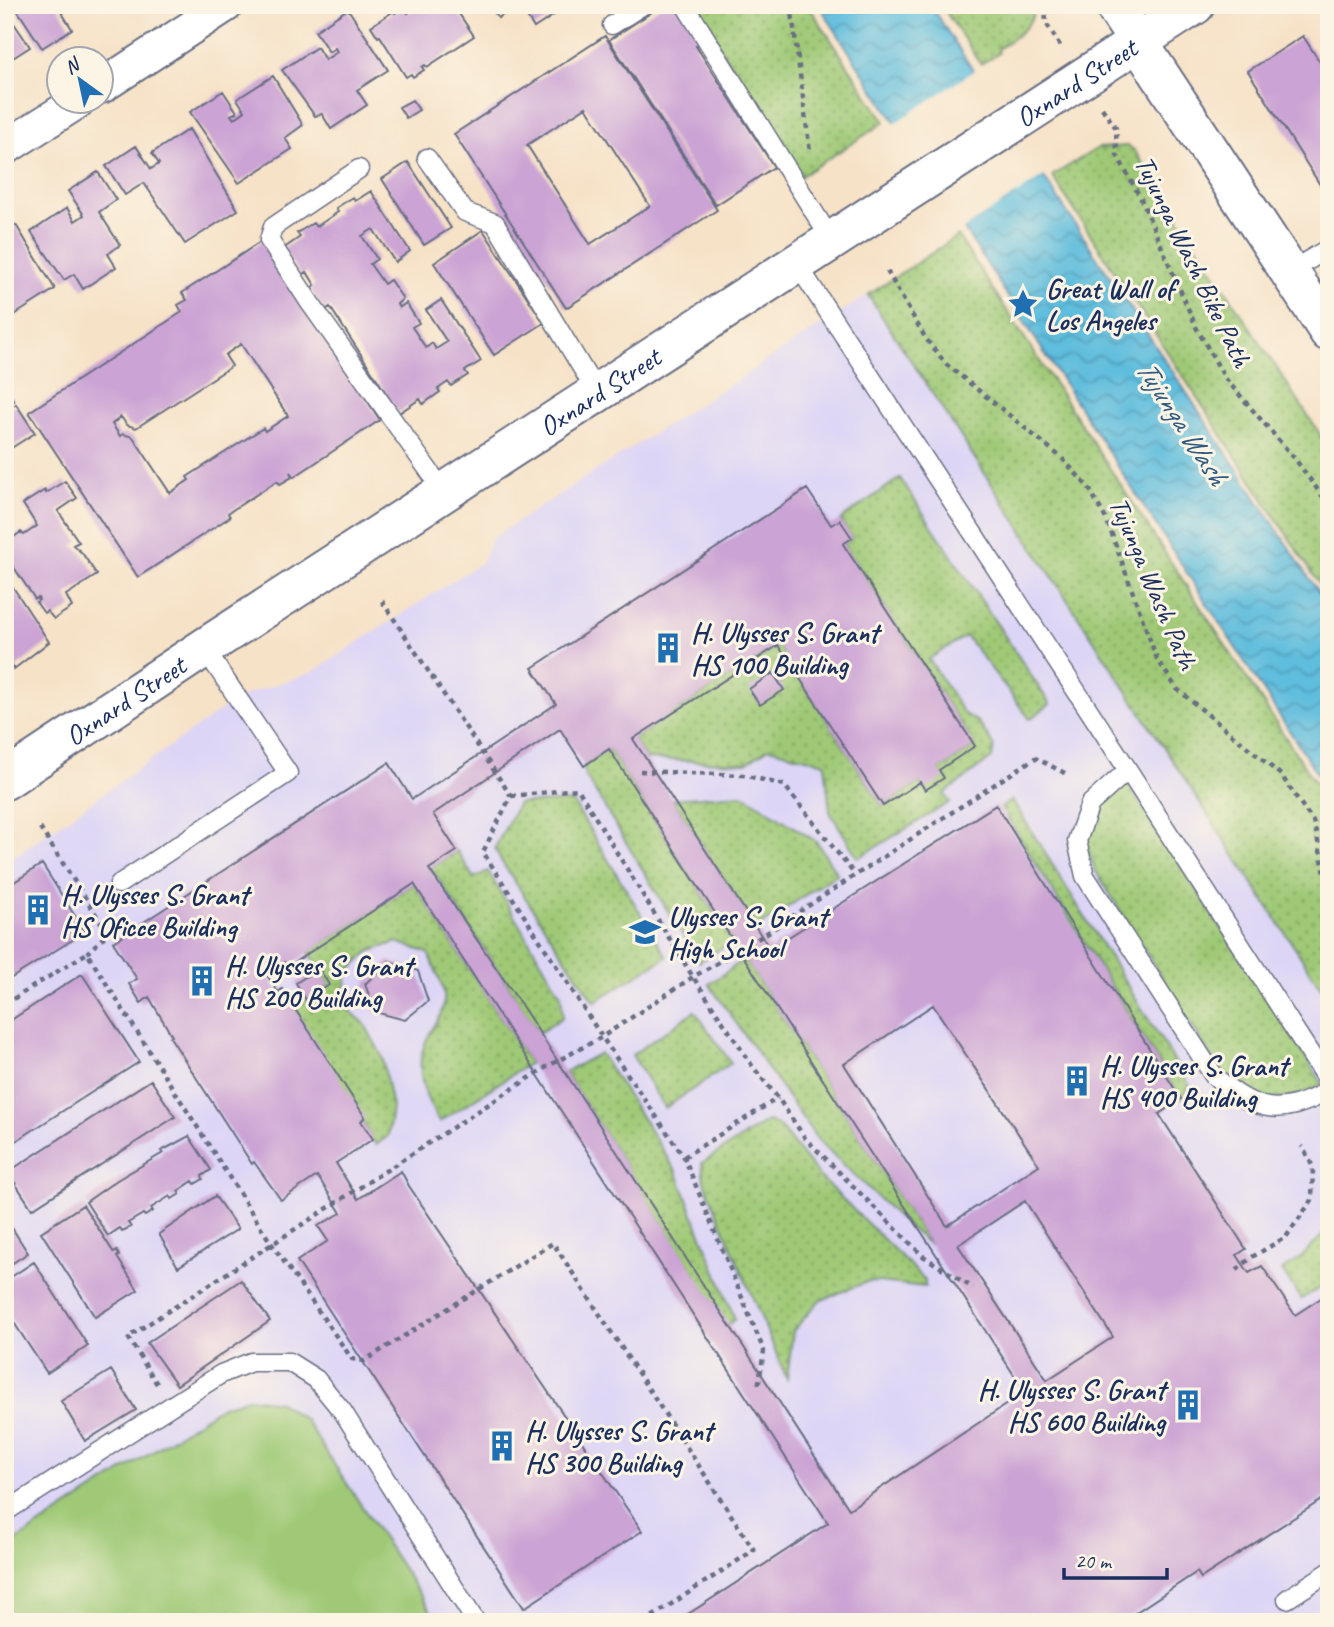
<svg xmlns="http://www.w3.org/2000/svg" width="1334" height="1627" viewBox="0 0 1334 1627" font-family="Caveat,sans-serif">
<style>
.built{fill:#ddd5f6}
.grass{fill:url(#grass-dots);stroke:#5d7c6a;stroke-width:2}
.pitch{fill:#9fc976;stroke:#5d7c6a;stroke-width:2}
.water{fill:url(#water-waves);stroke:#3d769e;stroke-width:2}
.pier{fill:#f6e2c7}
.building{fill:#cba3d4;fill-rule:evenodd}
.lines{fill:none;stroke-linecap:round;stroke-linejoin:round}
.service-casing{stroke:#686e83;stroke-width:21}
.minor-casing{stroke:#686e83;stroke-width:37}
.secondary-casing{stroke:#686e83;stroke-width:42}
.path{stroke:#686e83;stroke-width:4.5;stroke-dasharray:5 5;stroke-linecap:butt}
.service{stroke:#fff;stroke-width:18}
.minor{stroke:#fff;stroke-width:33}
.secondary{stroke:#fff;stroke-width:38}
.labels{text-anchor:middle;stroke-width:6;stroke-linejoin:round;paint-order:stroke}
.street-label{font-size:28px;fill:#1b2f5e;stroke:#fcf5e5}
.poi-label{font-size:28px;font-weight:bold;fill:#1b2f5e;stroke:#fcf5e5;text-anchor:start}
.water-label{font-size:30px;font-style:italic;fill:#2f5a84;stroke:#fcf5e5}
</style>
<defs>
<pattern id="grass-dots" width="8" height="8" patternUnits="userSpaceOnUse" patternTransform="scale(1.75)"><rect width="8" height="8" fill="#9fc976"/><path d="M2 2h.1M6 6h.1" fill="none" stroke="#81a464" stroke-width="1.8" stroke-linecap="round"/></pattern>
<pattern id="water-waves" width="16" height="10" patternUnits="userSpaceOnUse" patternTransform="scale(1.75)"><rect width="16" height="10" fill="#5fbddd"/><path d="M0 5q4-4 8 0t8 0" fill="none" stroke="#4e9ab6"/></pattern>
</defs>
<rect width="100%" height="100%" fill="#fcf5e5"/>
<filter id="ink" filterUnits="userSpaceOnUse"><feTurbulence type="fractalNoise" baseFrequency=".0143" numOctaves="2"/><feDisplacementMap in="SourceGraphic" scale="14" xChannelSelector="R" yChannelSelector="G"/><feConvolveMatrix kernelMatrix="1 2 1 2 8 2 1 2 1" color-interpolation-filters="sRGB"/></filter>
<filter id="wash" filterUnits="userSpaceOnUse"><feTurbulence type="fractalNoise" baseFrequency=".00686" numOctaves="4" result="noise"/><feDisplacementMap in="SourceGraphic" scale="28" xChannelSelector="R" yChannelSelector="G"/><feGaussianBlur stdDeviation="1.57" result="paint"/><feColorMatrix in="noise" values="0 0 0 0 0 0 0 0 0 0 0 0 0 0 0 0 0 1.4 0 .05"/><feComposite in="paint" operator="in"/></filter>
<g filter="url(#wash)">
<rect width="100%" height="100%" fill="#f6e2c7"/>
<path class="built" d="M868,295L1329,1000V1622H5V863L224,708L248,694L311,673L482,562L492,538Z"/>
<path class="grass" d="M693,5H808L885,122L801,176Z
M941,5H1036C1032,28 1015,37 998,49L999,53L981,64Z
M1127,146L1134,150L1329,448V599L1052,176L1098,148Z
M958,236L1329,804V1000L868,295Z
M900,478L1050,704L1030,719L966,636L929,659L964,714L978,722L994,746L992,758L944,794L950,802L858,858L830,812L825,763L769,748L746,763L646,759L633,739L776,647V642L883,806L920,782L925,790L939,770L975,746L843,544L852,538L840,520Z
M609,749L733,941L699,962L585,775L584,766Z
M1127,783L1323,1084C1277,1107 1258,1105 1220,1071L1095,870L1086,844L1097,812Z
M743,794L817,842L837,874L756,928L672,799Z
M1012,800L1190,1086L1181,1099L1001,807Z
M573,802L667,957L594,1002L500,859L495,848L518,803Z
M457,851L474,878L488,871L561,995L563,1017L539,1033L436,875L429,869Z
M414,884L530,1063L439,1122C424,1096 413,1068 427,1039C434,1024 446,1013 444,994C442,981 433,966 428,953L397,942L370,951L348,971L343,1005L364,1023L382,1056L392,1107L388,1136L376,1145L294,1008L329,985L309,952Z
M745,959L930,1245L905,1224L818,1140L709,984Z
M695,1011L731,1063L665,1108L632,1055Z
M600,1053L676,1171L735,1319L728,1325L565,1072Z
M768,1121L779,1126L819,1176L925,1280V1287L869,1281L819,1301L793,1331L787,1379L704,1182L702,1163Z
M1329,1228V1283L1301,1299L1282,1270L1301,1258Z"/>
<path class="pitch" d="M249,1398L279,1402L305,1420L438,1622H5V1548L222,1406Z"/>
<path class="water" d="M819,5H930L1329,608V792Z"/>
<path class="pier" d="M977,69L1047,174L960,231L892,125Z"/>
<g id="blocks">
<path class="building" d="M14,5H57L72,29L42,48Z
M416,5H453L474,36L427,67L425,65L422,67L424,70L413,77L411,74L406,77L380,36L378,37L371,26L394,11L395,13L404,7L408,13L417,7Z
M490,5H518L498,18Z
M545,5H563L565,8L534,28L527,17Z
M663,5H679L703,42L696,46L774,167L716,205L609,40Z
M348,9L388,70L357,90L367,105L331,129L322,114L315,116L282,70L317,47L325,60L337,52L335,48L329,52L315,31Z
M5,10L30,47L5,63Z
M605,36L717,210L566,308L454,134ZM586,107L650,206L590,244L527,145Z
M1303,36L1329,76V199L1248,71Z
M273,76L303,125L285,138L292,149L239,183L190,112L223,91L237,112L231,115L234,119L245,111L237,99Z
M412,100L419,110L406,118L399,107Z
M189,129L238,210L185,244L144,183L125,195L106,166L136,146L151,169L159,164L152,153Z
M408,162L451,228L424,245L382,179Z
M98,172L116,200L99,212L120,245L108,254L116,267L83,289L74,274L64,280L31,232L67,208L75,221L84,215L68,191Z
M371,191L410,251L395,262L373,229L362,236L377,259L370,264L384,284L390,280L403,299L397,304L399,308L406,303L419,323L412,327L426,348L432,343L436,349L447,342L426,310L441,300L481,361L465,371L468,375L451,386L448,382L438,389L440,392L423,404L420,399L399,413L330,307L324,311L310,289L315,285L307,272L301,276L283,249L300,237L297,233L313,223L316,227L338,212L336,208L353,197L355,201Z
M16,225L55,289L5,321V232Z
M483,230L544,323L494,355L434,263Z
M262,241L380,420L294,477L290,472L292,477L280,484L277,481L228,513L230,517L138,577L29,412L182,312L178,305L187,300L182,293ZM241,344L288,416L265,431L263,428L187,477L189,480L170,493L133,437L123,434L120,436L112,424L121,417L127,425L136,428L232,366L225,355Z
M5,387L14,401L5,406Z
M16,404L35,433L5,452V411Z
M65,481L77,498L58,511L79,542L73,545L82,553L97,575L66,595L72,607L54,619L47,611L44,613L36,602L39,600L38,598L35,599L5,554V543L21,532L24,535L37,526L23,504L45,490L46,493Z
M807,489L831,525L840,520L852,538L843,544L975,746L939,770L944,778L925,790L920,782L883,806L776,642L777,646L633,739L770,949L996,805L1181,1099L1159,1114L1246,1249L1237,1255L1249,1273L1262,1266L1295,1315L1329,1293V1495L1201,1578L1197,1572L1121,1622H676L828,1523L414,884L287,967L284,962L267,975L278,992L282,989L365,1117L361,1121L373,1139L336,1163L358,1199L401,1171L409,1186L642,1531L524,1608L297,1261L328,1241L318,1226L341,1213L322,1183L317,1176L281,1200L254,1162L252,1164L170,1037L172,1036L149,997L141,1003L129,984L137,979L113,942L389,763L412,799L420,794L556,704L532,668ZM560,729L584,766L609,749L1025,1392L849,1509L524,1009L429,869L457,851L433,814ZM933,1005L1039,1165L947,1226L844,1064ZM1025,1201L1113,1337L1047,1380L958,1245Z
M5,575L49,642L14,669L12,665L5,669Z
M773,673L784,690L760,705L749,689Z
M42,864L85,932L5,982V888Z
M389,961L418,971L428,1001L405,1020L375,1012L365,984Z
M319,968L329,985L306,1000L296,983Z
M82,974L139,1062L5,1148V1024Z
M151,1080L175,1117L32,1209L8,1172Z
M189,1136L211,1170L202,1176L203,1179L195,1184L193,1181L178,1191L180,1194L172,1199L170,1196L151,1208L153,1211L145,1216L143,1214L128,1223L131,1227L122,1231L120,1228L108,1236L86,1202L117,1180L163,1153L161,1151L167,1148Z
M215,1196L238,1229L178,1267L159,1234Z
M83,1205L114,1253L117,1251L119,1256L117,1257L138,1290L95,1317L41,1232Z
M5,1217L28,1253L5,1268Z
M34,1262L88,1346L47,1373L5,1309V1281Z
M241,1280L270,1321L177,1385L147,1343Z
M111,1370L136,1410L85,1441L61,1401Z"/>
</g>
</g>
<g filter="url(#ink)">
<use href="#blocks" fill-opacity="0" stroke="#686e83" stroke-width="2"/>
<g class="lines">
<g class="service-casing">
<path id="service" d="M685,5L832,241
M612,25L643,5
M427,158L465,212L495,223L597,393
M359,169L273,227L269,240L310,303L444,492
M797,264L1128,770L1329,1083
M1289,272L1329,248
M1128,770L1090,804L1077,841L1085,876L1214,1076C1257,1113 1278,1117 1329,1091
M119,884L288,773L204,648
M5,1512L221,1374L251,1362H289L316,1379L343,1412L476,1622
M1287,1599L1329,1572"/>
</g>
<g class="minor-casing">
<path id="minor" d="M102,86L226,5
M5,148L77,102"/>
</g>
<g class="secondary-casing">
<g id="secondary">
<path d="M1114,5L1329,332"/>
<path id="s1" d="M5,780L204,648L1195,5"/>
</g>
</g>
<path class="path" d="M791,5L810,152
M1045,5L1046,23L1062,49
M1102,108L1116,128L1117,155L1141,199L1197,329L1225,378L1295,459L1329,505
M887,271L926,339L946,364L1062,458L1089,488L1107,521L1157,659L1177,689L1281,775L1314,823L1329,892
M382,601L511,796L483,852L602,1037L684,1157L764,1351L758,1388
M640,771L743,775L784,785L855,875
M511,796L578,789L693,977L753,1067L778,1098L805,1138L923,1256L973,1288
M40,828L108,933L87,953
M5,1004L87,953L271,1243L352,1359L364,1361L553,1243L754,1550L644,1622
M684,1157L778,1098
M1237,1270L1252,1257L1286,1237L1312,1200L1313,1167L1302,1146
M157,1384L128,1337L548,1066L602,1037L693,977L750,944L1035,758L1067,774"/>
<use href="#service" class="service"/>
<use href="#minor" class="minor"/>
<use href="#secondary" class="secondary"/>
</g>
</g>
<defs>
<g id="sight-bare" transform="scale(2.415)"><path d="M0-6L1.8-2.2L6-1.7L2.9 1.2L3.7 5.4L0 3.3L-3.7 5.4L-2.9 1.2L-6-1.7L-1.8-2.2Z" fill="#1f6fb2" stroke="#fcf5e5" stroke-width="2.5" paint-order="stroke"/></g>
<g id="building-bare" transform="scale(2.415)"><path d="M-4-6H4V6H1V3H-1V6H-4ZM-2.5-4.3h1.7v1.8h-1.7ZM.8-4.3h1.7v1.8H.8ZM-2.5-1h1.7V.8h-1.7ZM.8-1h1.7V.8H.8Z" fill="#1f6fb2" stroke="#fcf5e5" stroke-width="2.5" paint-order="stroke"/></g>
<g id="school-bare" transform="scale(2.415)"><path d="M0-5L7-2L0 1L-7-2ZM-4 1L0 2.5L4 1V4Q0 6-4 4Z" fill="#1f6fb2" stroke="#fcf5e5" stroke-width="2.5" paint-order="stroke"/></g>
</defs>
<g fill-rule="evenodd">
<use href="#sight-bare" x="1023" y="304"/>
<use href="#building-bare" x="668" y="648"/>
<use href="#building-bare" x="38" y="910"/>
<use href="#school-bare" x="645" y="932"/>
<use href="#building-bare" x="202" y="981"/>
<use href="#building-bare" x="1077" y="1081"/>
<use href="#building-bare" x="1188" y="1405"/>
<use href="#building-bare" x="502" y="1446"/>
</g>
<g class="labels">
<g class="street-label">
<text dy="10" stroke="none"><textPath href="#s1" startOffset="1278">Oxnard Street</textPath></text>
<text transform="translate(1194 261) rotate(64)" y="10">Tujunga Wash Bike Path</text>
<text dy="10" stroke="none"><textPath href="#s1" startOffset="710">Oxnard Street</textPath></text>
<text transform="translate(1154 583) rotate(67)" y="10">Tujunga Wash Path</text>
<text dy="10" stroke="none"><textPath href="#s1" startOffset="144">Oxnard Street</textPath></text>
</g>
<g class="poi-label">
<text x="1046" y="298">Great Wall of<tspan x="1046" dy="32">Los Angeles</tspan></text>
<text x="691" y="642">H. Ulysses S. Grant<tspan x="691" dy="32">HS 100 Building</tspan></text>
<text x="61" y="904">H. Ulysses S. Grant<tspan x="61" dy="32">HS Oficce Building</tspan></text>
<text x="668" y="926">Ulysses S. Grant<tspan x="668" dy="32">High School</tspan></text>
<text x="225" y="975">H. Ulysses S. Grant<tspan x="225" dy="32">HS 200 Building</tspan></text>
<text x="1100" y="1075">H. Ulysses S. Grant<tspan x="1100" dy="32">HS 400 Building</tspan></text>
<text x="1165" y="1399" text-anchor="end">H. Ulysses S. Grant<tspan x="1165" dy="32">HS 600 Building</tspan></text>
<text x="525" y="1440">H. Ulysses S. Grant<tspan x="525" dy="32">HS 300 Building</tspan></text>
</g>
<g class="water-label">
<text transform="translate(1182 422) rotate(57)" y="10">Tujunga Wash</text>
</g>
</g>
<rect width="1334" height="1627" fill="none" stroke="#fcf5e5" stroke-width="28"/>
<g transform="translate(80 80) rotate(327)"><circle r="33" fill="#fcf5e5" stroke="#a2a6af" stroke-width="2"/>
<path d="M0-5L12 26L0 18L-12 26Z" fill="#1f6fb2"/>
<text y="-10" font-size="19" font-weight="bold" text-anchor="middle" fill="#1b2f5e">N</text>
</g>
<path d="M1064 1568v10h103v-10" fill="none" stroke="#1b2f5e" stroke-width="3.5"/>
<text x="1075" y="1568" font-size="21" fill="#1b2f5e" stroke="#fcf5e5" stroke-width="5" paint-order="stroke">20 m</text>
</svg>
